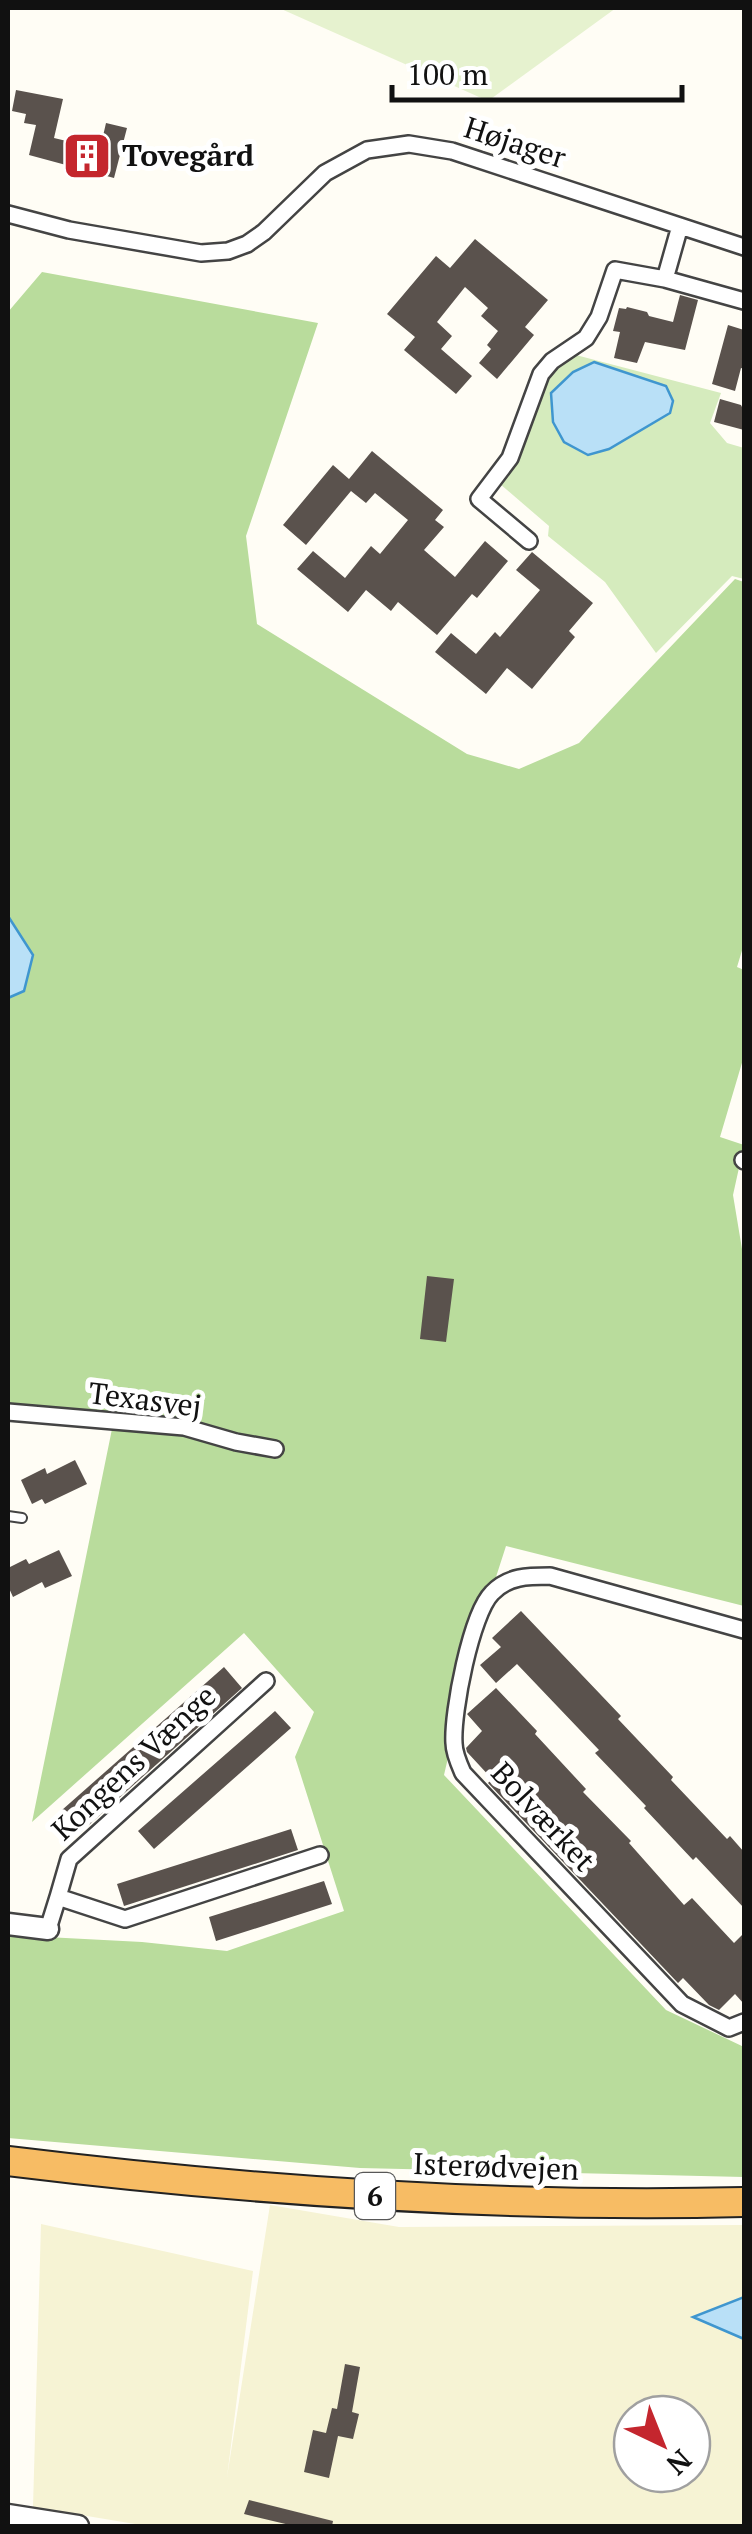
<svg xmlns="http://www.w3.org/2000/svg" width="752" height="2534" viewBox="0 0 752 2534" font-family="'PT Serif',serif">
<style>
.farmland{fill:#f6f3d4;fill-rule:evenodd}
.green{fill:#d5ebbd}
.forest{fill:#b9dc9c}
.pitch{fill:#e6f2cf}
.water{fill:#b9e0f7;stroke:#3f96cf;stroke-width:2.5}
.building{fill:#5a524d}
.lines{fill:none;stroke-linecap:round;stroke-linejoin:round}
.service-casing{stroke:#444;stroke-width:12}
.minor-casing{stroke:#444;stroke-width:20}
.tertiary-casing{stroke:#444;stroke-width:25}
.trunk-casing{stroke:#222;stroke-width:32}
.service{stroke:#fff;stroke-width:8}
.minor{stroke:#fff;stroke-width:15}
.tertiary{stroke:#fff;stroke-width:20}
.trunk{stroke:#f7bc64;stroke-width:28}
.labels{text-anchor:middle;stroke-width:10;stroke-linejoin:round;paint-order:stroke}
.shield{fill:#fff;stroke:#585858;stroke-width:2.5}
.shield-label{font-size:28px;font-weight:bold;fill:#111}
.street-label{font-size:30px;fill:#111;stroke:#fff}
.poi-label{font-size:30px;font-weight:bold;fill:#111;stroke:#fff;text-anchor:start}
</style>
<rect width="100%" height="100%" fill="#fffdf5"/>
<path class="farmland" d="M270,2205L399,2227L744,2225V2526H147L33,2507L41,2224L253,2271L227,2477ZM632,2414H692V2474H632Z"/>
<path class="green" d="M572,354L721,393L710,423L727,443L744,448V579L732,576L656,653L605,582L548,536L549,526L500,484L519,460L548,376Z"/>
<path class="forest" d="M42,272L318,323L246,536L257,624L467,754L519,769L579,743L735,579L744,582V944L737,967L744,970V1056L720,1137L744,1145L733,1195L744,1261V1606L506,1546L475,1642L444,1775L666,2010L744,2047V2177L360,2168L8,2138V1935L142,1942L227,1951L344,1911L295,1757L314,1712L244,1633L32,1822L112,1429L8,1404V998L24,991L33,955L8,916V312Z"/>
<path class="pitch" d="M279,8H616L488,101Z"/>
<path class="water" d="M594,362L666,386L673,401L670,413L609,449L588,455L564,442L553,422L551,393L573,372Z
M8,916L33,955L24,991L8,998Z
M744,2297V2339L693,2317Z"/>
<path class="building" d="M16,90L63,99L54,138L100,149L106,123L127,128L114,178L29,155L36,125L24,123L26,114L12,111Z
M475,239L548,300L525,327L534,335L497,379L479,363L491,349L487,345L498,331L481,316L488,308L465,287L437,322L452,336L441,349L472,376L456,394L404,350L415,337L387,314L436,256L450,268Z
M680,295L698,300L685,350L645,342L637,363L614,358L620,332L613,331L619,308L626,309L627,307L647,312L649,316L673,322Z
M728,325L744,330V369L741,368L735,391L712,384Z
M720,399L741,405L744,411V430L714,422Z
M372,451L443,510L435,520L444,527L424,550L455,577L485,541L508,561L477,598L472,594L437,635L398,602L391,611L366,590L348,612L297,569L313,551L345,578L371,546L380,554L408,520L375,493L366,503L351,491L306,545L283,525L333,465L349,479Z
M532,552L593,603L569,631L575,637L532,689L507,668L486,694L435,652L451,633L476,654L495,632L500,637L540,590L516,570Z
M427,1276L454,1279L446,1342L420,1339Z
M75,1460L87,1484L45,1504L42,1499L32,1504L21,1480L45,1468L47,1474Z
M59,1550L72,1576L45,1588L42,1582L13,1597L8,1586V1568L26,1559L29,1564Z
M521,1611L621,1716L618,1719L673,1777L671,1780L727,1839L730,1836L744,1852V1908L696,1857L693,1860L644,1808L646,1806L595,1753L599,1750L517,1664L496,1683L480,1665L501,1647L492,1638Z
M224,1667L242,1688L81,1832L62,1810Z
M496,1688L537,1731L535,1734L586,1789L583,1792L631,1841L629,1843L684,1905L692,1898L734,1943L744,1933V2004L735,1994L719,2010L709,2005L683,1978L678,1983L488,1783L492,1779L467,1752L466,1748L482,1731L467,1714Z
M275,1711L291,1728L154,1849L138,1831Z
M291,1829L298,1850L124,1906L117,1884Z
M324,1881L332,1904L216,1941L209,1917Z
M345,2364L360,2367L352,2412L359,2414L353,2439L338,2436L329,2478L304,2472L313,2430L326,2433L332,2408L337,2409Z
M249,2500L333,2521L332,2526H294L244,2514Z"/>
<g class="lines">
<g class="service-casing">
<path id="service" d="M8,1516L22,1518"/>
</g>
<g class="minor-casing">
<path id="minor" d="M8,214L69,230L201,253L228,251L247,244L264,232L325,173L367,150L409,144L452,151L744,247
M680,226L665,279L744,301
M529,541L479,499L510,458L541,374L552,361L586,338L599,317L615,270L665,279
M743,1160L744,1161
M8,1412L184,1427L236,1442L275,1449
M744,1630L550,1576C528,1576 508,1576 492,1593C471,1614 452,1713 454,1743C454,1753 459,1764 463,1773L682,2004L729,2028L744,2022
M58,1897L69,1859L266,1681
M48,1929L58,1897L125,1919L320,1855"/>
</g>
<g class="tertiary-casing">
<path id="tertiary" d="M8,1924L48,1929
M8,2515L78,2526"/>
</g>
<g class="trunk-casing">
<path id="trunk" d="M8,2161C252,2191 498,2208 744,2202"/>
</g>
<use href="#service" class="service"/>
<use href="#minor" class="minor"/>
<use href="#tertiary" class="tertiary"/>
<use href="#trunk" class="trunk"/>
</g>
<defs>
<g id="building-square" transform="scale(2.5)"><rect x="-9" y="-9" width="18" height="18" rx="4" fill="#c4262e" stroke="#fff"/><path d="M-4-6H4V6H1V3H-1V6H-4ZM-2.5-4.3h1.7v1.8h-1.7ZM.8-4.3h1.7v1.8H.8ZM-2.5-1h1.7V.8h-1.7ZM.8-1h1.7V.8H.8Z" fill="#fff"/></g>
</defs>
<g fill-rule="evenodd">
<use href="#building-square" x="87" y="156"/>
</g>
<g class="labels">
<rect class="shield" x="355" y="2173" width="40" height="46" rx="8"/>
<g class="shield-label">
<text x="375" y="2206">6</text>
</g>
<g class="street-label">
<text transform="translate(515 143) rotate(18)" y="10">Højager</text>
<text transform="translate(145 1400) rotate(7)" y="10">Texasvej</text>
<text transform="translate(134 1763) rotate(-43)" y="10">Kongens Vænge</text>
<text transform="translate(543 1817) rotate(47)" y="10">Bolværket</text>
<text transform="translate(496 2167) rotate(2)" y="10">Isterødvejen</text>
</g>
<g class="poi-label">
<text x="122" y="166">Tovegård</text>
</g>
</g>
<rect width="752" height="2534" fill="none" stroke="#111111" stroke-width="20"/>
<g transform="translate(662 2444) rotate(137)"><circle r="48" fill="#ffffff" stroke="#a0a0a0" stroke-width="2.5"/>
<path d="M0-8L18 38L0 25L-18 38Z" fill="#c4262e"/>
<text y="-15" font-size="28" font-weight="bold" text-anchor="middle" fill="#111111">N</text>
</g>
<path d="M392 85v15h290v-15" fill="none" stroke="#111111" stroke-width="5"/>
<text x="407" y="85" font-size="30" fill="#111111" stroke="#ffffff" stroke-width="8" paint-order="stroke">100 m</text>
</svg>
